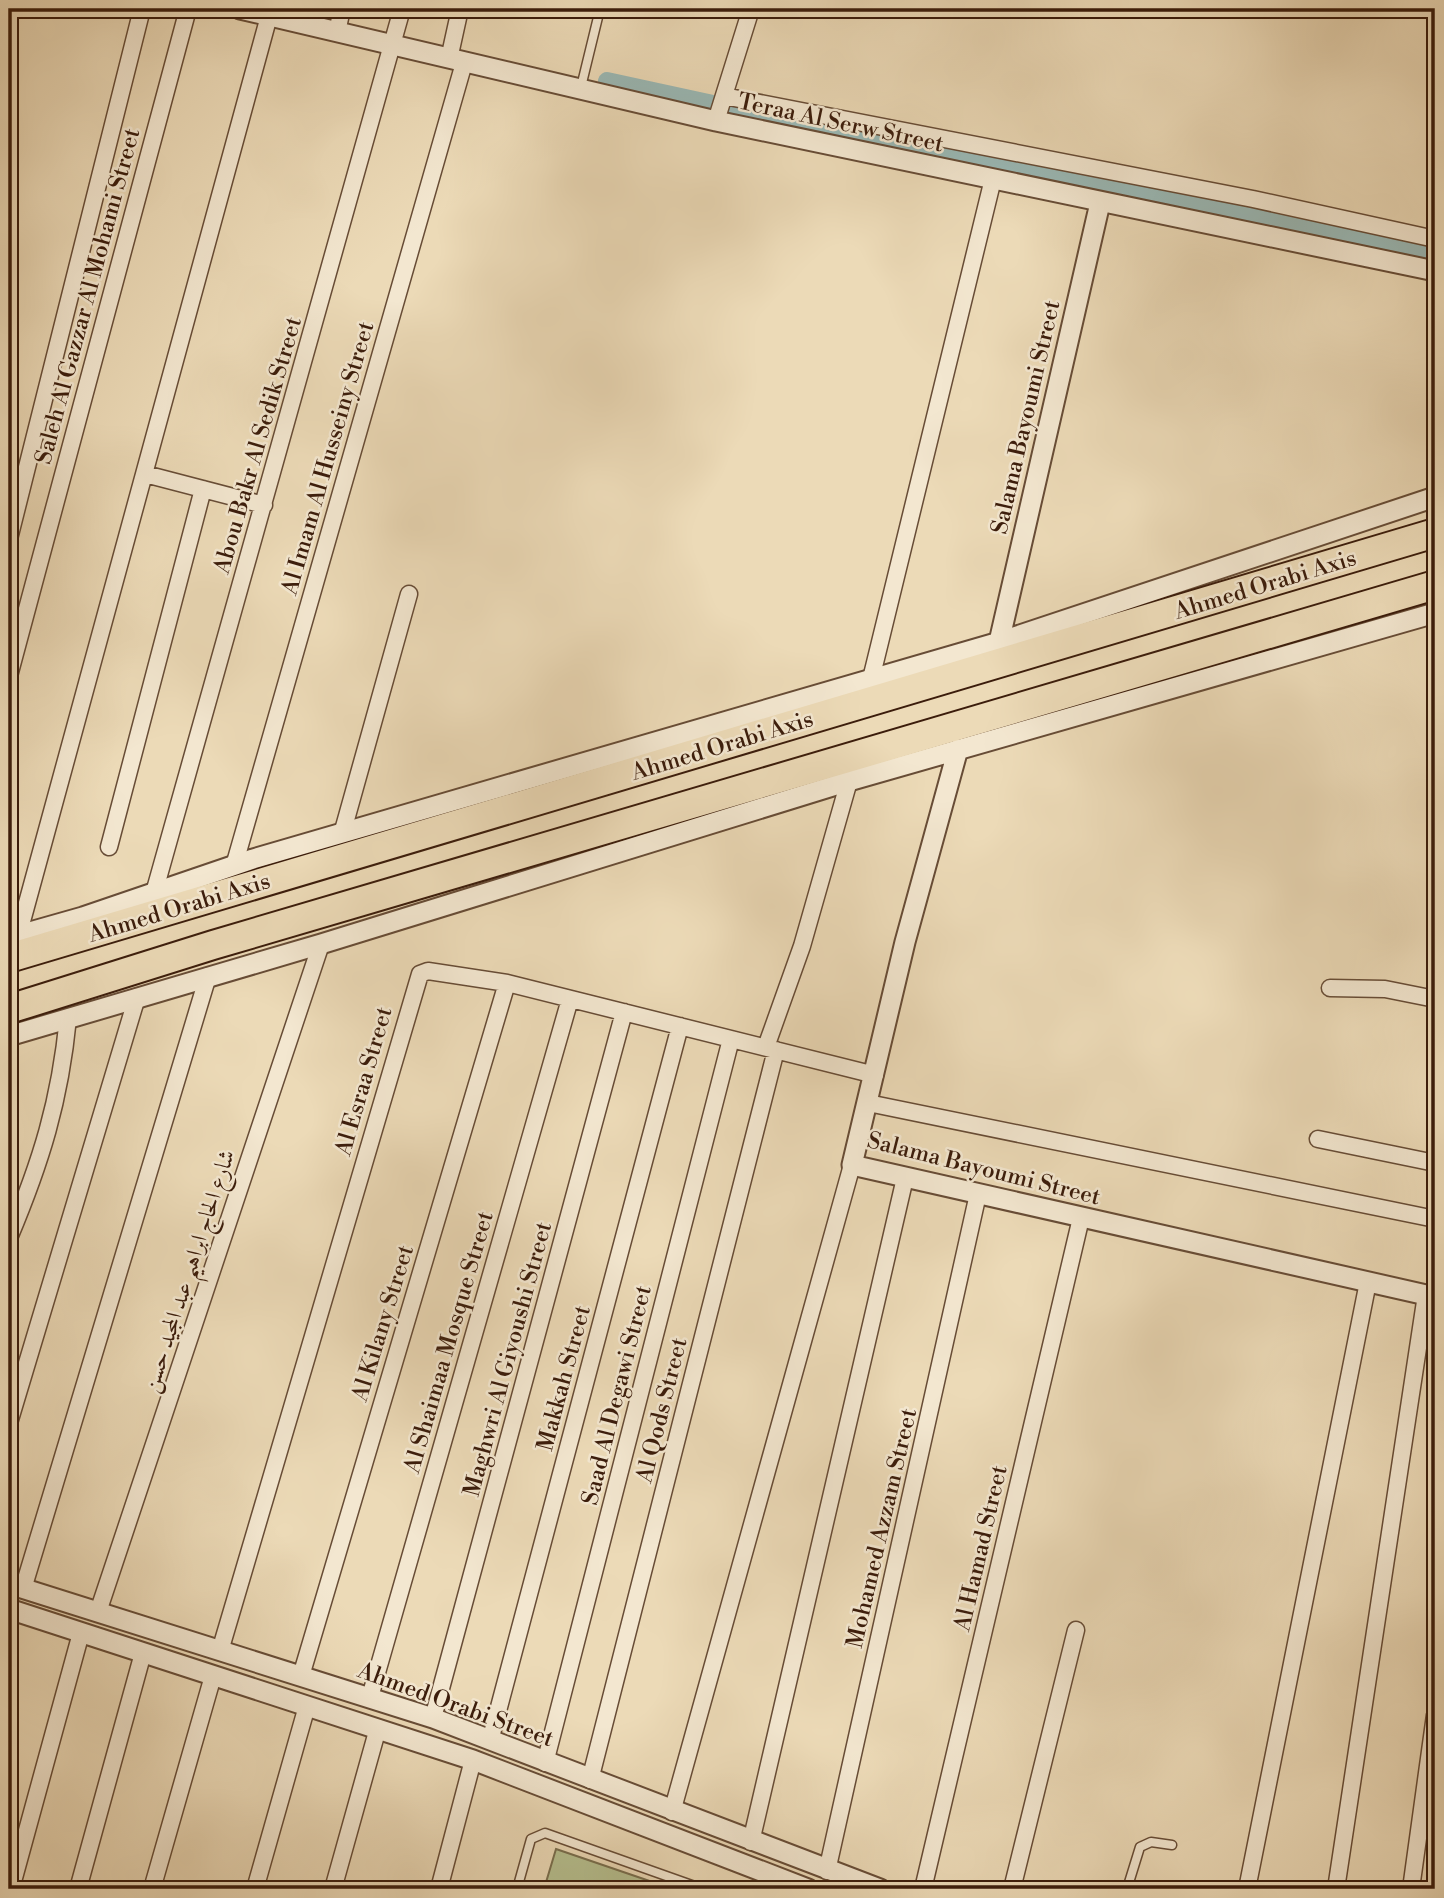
<svg xmlns="http://www.w3.org/2000/svg" width="1444" height="1898" viewBox="0 0 1444 1898" font-family="'Libre Bodoni',Amiri,serif">
<style>
.green{fill:#b6c090;stroke:#786e4e;stroke-width:2}
.lines{fill:none;stroke-linecap:round;stroke-linejoin:round}
.canal{stroke:#9ab9b6;stroke-width:18}
.service-casing{stroke:#674c36;stroke-width:11}
.minor-casing{stroke:#674c36;stroke-width:19}
.tertiary-casing{stroke:#674c36;stroke-width:23}
.motorway-casing{stroke:#3b1c0b;stroke-width:32}
.service{stroke:#f3e7d0;stroke-width:8}
.minor{stroke:#f3e7d0;stroke-width:16}
.tertiary{stroke:#f3e7d0;stroke-width:19}
.motorway{stroke:#ecdab7;stroke-width:28}
.labels{text-anchor:middle;stroke-width:5;stroke-linejoin:round;paint-order:stroke}
.street-label{font-size:23px;fill:#3b1c0b;stroke:#f3e7d0}
</style>
<rect width="100%" height="100%" fill="#ecdab7"/>
<filter id="stains"><feTurbulence type="fractalNoise" baseFrequency=".00286" numOctaves="4"/><feColorMatrix values="0 0 0 0 .2 0 0 0 0 .09 0 0 0 0 .02 0 0 0 .5 -.17"/></filter>
<radialGradient id="worn" r=".72"><stop offset=".6" stop-color="#630" stop-opacity="0"/><stop offset="1" stop-color="#630" stop-opacity=".3"/></radialGradient>
<path class="green" d="M556,1849L673,1889H544Z"/>
<g class="lines">
<path class="canal" d="M607,81L713,104
M737,109L1435,255"/>
<g class="service-casing">
<path id="service" d="M581,87L600,9
M517,1889L531,1839L545,1833L703,1889
M1127,1889L1140,1847L1151,1842L1172,1845"/>
</g>
<g class="minor-casing">
<path id="minor" d="M308,25L311,9
M337,32L342,9
M449,59L460,9
M724,96L1253,199L1435,239
M716,121L751,9
M145,474L264,505
M9,539L142,9
M9,676L188,9
M871,679L993,179
M342,834L409,594
M109,847L203,489
M234,866L464,63
M154,893L402,9
M18,936L269,16
M1330,988L1385,989L1435,999
M766,1047L802,946L849,781
M868,1103L1435,1219
M1318,1139L1435,1163
M9,1238C41,1162 60,1101 68,1018
M9,1423L137,997
M23,1589L208,976
M98,1612L321,944
M220,1651L420,974L428,971L507,983L875,1075
M301,1676L507,983
M370,1697L570,999
M433,1718L624,1012
M490,1741L680,1026
M545,1763L731,1039
M590,1780L776,1050
M672,1812L852,1165
M751,1842L905,1178
M827,1871L978,1194
M11,1889L81,1633
M78,1889L143,1653
M152,1889L213,1676
M255,1889L307,1706
M333,1889L378,1728
M439,1889L473,1760
M923,1889L1081,1218
M1012,1889L1076,1630
M1247,1889L1368,1282
M1336,1889L1426,1295
M1411,1889L1435,1715"/>
</g>
<g class="tertiary-casing">
<path id="tertiary" d="M240,9L716,121L1435,271
M999,642L1100,203
M958,749L905,942L852,1165L1435,1297
M9,938L83,917L253,859L999,642L1435,497
M9,1036L321,944L849,781L1435,613
M9,1584L433,1718L880,1889
M9,1609L473,1760L808,1889"/>
</g>
<g class="motorway-casing">
<path id="motorway" d="M9,958L1435,533
M9,1009L213,945L1435,585"/>
</g>
<use href="#service" class="service"/>
<use href="#minor" class="minor"/>
<use href="#tertiary" class="tertiary"/>
<use href="#motorway" class="motorway"/>
</g>
<g class="labels">
<g class="street-label">
<text transform="translate(841 122) rotate(12)" y="8">Teraa Al Serw Street</text>
<text transform="translate(87 296) rotate(-75)" y="8">Saleh Al Gazzar Al Mohami Street</text>
<text transform="translate(1025 417) rotate(-77)" y="8">Salama Bayoumi Street</text>
<text transform="translate(257 445) rotate(-74)" y="8">Abou Bakr Al Sedik Street</text>
<text transform="translate(327 458) rotate(-74)" y="8">Al Imam Al Husseiny Street</text>
<text transform="translate(1265 584) rotate(-17)" y="8">Ahmed Orabi Axis</text>
<text transform="translate(722 745) rotate(-17)" y="8">Ahmed Orabi Axis</text>
<text transform="translate(179 907) rotate(-17)" y="8">Ahmed Orabi Axis</text>
<text transform="translate(363 1081) rotate(-74)" y="8">Al Esraa Street</text>
<text transform="translate(984 1168) rotate(14)" y="8">Salama Bayoumi Street</text>
<text transform="translate(188 1271) rotate(-72)" y="8">شارع الحاج ابراهيم عبد المجيد حسن</text>
<text transform="translate(382 1323) rotate(-73)" y="8">Al Kilany Street</text>
<text transform="translate(448 1342) rotate(-74)" y="8">Al Shaimaa Mosque Street</text>
<text transform="translate(507 1359) rotate(-75)" y="8">Maghwri Al Giyoushi Street</text>
<text transform="translate(563 1378) rotate(-75)" y="8">Makkah Street</text>
<text transform="translate(616 1395) rotate(-76)" y="8">Saad Al Degawi Street</text>
<text transform="translate(661 1410) rotate(-76)" y="8">Al Qods Street</text>
<text transform="translate(881 1528) rotate(-77)" y="8">Mohamed Azzam Street</text>
<text transform="translate(980 1548) rotate(-77)" y="8">Al Hamad Street</text>
<text transform="translate(456 1704) rotate(20)" y="8">Ahmed Orabi Street</text>
</g>
</g>
<rect width="1444" height="1898" fill="none" stroke="#ecdab7" stroke-width="35"/>
<rect x="10" y="10" width="1423" height="1877" fill="none" stroke="#3b1c0b" stroke-width="3.5"/>
<rect x="18" y="18" width="1409" height="1863" fill="none" stroke="#3b1c0b" stroke-width="2"/>
<rect width="100%" height="100%" filter="url(#stains)"/>
<rect width="100%" height="100%" fill="url(#worn)"/>
</svg>
